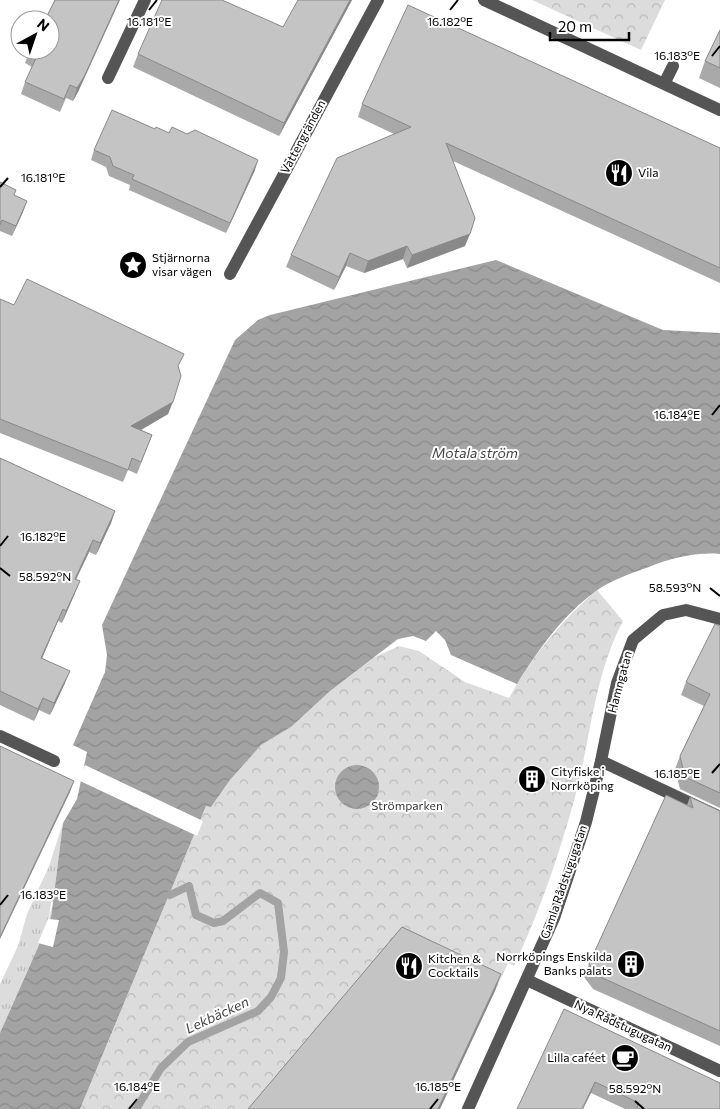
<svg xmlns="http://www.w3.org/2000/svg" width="720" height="1109" viewBox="0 0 720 1109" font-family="Commissioner,sans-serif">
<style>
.grass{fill:url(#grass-tufts)}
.park{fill:url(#park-crowns)}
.water{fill:url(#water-waves)}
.pier{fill:#fff}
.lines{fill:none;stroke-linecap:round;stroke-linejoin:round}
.stream{stroke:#a3a3a3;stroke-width:8}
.minor{stroke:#555;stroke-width:12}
.wall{fill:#a9a9a9}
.shaded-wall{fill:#898989}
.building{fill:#c4c4c4;stroke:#898989}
.ticks{fill:none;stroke:#000;stroke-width:2}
.labels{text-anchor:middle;stroke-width:4;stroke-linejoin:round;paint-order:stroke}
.street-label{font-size:12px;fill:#000;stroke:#fff}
.poi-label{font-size:12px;fill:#000;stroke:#fff;text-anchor:start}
.park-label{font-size:12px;fill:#333;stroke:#fff}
.water-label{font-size:14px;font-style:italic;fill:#444;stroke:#fff}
.ticks-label{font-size:12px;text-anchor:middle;fill:#000;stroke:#fff;stroke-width:4;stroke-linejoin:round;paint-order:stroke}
</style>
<defs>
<pattern id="grass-tufts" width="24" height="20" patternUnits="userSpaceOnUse" patternTransform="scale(1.25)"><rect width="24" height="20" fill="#dcdcdc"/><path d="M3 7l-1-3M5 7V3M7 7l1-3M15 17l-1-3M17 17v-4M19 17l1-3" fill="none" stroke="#bbb"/></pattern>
<pattern id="park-crowns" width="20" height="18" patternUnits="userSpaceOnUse" patternTransform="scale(1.25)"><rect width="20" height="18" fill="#dcdcdc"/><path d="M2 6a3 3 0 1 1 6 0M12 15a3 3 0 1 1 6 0" fill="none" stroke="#bbb"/></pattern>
<pattern id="water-waves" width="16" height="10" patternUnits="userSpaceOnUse" patternTransform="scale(1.25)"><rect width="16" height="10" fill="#a3a3a3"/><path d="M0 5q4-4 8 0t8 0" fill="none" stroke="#8b8b8b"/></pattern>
</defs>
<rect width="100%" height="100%" fill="#fff"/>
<path class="grass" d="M63,823L51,918L0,1033V984L18,946L27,914L49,866Z"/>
<path class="park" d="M532,0H665L641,50Z
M597,590L623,621C594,676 591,738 575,797C559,855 540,911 514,966L508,963L495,991L396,944L256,1109H80L206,806L211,807L230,780L261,745L291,727L329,692L373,658L399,646L419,651L465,682L509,698C532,656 561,621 597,590Z"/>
<path class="water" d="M496,260L663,330L720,333V554C696,552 671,558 649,567C632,573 611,580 596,591C563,615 538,650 517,684L451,655L445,640L436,631L426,641L413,636L398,639L373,658L329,692L291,727L261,745L230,780L211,807L206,806L80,1109H0V1033L51,918L63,823L77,799L87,752L73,745L105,672L107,655L102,625L235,340L258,320L270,315Z
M335 787a22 22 0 1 1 44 0a22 22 0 1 1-44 0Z"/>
<path class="pier" d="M85,765L203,821L197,836L78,780Z
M51,902H53L49,919L59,920L53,947L38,943L49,917Z"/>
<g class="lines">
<path class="stream" d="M136,1109L161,1068L188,1042L258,1011L271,997L281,978L284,952L278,903L260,893L223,921L214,923L196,915L189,886L170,895"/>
<path class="minor" d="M484,0L720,110
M108,78L145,0
M664,84L673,66
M230,274L378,0
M0,736L54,761
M601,761L720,817
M527,980L720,1071
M468,1109L554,918L586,822L601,761L617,683L633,640L663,615L686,610L720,619"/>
</g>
<path class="wall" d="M55,0L79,90L73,101L66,98L60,112L21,94L25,82L32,67L25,63L30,50Z
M352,0L279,136L133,67L138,54L283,27Z
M720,30V88L699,78L705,61Z
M362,104L720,148V283L453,161L465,246L407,268L403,259L364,273L346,266L334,290L286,267L291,255L394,134L358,117Z
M155,129L255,170L226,233L129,190L130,185L109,176L106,167L91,160L94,150Z
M0,182L14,195L23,212L12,236L0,231Z
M0,299L14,305L179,367L168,414L141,430L152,435L137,474L128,470L123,482L0,433Z
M0,458L115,511L111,523L96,555L89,552L76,580L75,593L62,623L58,621L42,658L65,683L50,715L39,710L34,721L0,705Z
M720,626V808L680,789L675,769L680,756L704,706L681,695L686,682Z
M690,797L720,811V1046L593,989L584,977L589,964L687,805Z
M564,1009L720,1109H625L591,1093Z"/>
<path class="shaded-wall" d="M119,0H120L79,90L73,101L77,88Z
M350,0H352L279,136L284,123Z
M258,160L255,170L226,233L230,223Z
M27,201L23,212L12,236L16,226Z
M470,234L465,246L407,268L412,255Z
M407,246L403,259L364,273L368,261Z
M350,253L346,266L334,290L339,277Z
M173,402L168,414L127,438L131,426Z
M115,511L111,523L96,555L100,543Z
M93,540L89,552L70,591L75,579Z
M80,581L75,593L62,623L66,611Z
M63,609L58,621L37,670L41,658Z
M70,671L65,683L50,715L54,703Z
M43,698L39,710L34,721L38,709Z
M74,781L70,792L0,939V937Z
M501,974L495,991L440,1109H438Z
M595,1082L591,1093L583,1109H582Z"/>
<path class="building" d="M55,0H119L84,77L77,88L70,85L64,99L25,82L38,54L30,50H50V20H45Z
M162,0H222L283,27L298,0H350L284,123L138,54Z
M408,5L720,148V268L446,143L475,218L470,234L412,255L407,246L368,261L350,253L339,277L291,255L337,158L411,127L362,104Z
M720,30V68L705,61Z
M112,110L155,129L156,127L169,133L172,127L187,134L195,130L258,160L230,223L132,179L134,175L113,166L110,157L94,150Z
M0,182L16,190L14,195L27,201L16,226L2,220L0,225Z
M27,279L184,354L178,366L181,376L173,402L131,426L152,435L141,462L132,458L128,470L0,419V299L14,305Z
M0,458L115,511L100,543L93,540L75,579L80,581L66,611L63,609L41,658L70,671L54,703L43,698L38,709L0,691Z
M715,624L720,626V793L685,777L680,756L710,694L686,682Z
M0,746L74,781L0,937Z
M666,795L693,808L690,797L720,811V1031L598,976L589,964Z
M402,927L501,974L438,1109H248Z
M564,1009L720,1083V1109H640L637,1108L639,1103L595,1082L582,1109H517Z"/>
<path class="ticks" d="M149,10L157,0M450,10L458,0M712,56L720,46M0,187L8,178M712,415L720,405M0,546L8,536M0,568L10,576M710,588L720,596M712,773L720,764M0,905L8,895M635,1101L644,1109M129,1109L137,1099M430,1109L438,1099"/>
<defs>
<g id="restaurant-disc" transform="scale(1.4375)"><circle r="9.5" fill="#000" stroke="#fff"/><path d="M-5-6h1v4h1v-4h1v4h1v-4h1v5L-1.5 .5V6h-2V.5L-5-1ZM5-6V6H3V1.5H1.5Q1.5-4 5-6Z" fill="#fff"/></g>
<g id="sight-disc" transform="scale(1.4375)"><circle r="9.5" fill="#000" stroke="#fff"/><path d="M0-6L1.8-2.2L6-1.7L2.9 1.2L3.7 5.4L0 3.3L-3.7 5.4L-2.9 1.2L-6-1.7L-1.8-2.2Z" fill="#fff"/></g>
<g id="building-disc" transform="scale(1.4375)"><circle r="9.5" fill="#000" stroke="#fff"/><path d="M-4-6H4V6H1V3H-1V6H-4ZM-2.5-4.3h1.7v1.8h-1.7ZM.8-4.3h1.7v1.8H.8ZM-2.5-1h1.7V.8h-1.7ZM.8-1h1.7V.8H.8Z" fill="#fff"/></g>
<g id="cafe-disc" transform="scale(1.4375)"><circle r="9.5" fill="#000" stroke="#fff"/><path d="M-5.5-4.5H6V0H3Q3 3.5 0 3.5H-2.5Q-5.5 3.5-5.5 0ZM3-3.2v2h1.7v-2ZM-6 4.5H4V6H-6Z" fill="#fff"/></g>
</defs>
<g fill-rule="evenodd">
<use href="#restaurant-disc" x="619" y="173"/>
<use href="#sight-disc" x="133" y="265"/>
<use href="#building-disc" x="532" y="779"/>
<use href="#building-disc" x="631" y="964"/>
<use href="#restaurant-disc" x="409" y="966"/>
<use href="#cafe-disc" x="625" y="1058"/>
</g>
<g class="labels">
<g class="street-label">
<text transform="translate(303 137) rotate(-62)" y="4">Vattengränden</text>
<text transform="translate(620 682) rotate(-75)" y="4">Hamngatan</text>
<text transform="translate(564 882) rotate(-71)" y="4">Gamla Rådstugugatan</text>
<text transform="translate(623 1026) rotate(25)" y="4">Nya Rådstugugatan</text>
</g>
<g class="poi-label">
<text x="638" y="177">Vila</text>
<text x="152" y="262">Stjärnorna<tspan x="152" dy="14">visar vägen</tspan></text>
<text x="551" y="776">Cityfiske i<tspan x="551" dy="14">Norrköping</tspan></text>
<text x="612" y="961" text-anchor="end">Norrköpings Enskilda<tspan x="612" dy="14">Banks palats</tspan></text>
<text x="428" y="963">Kitchen &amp;<tspan x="428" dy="14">Cocktails</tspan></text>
<text x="606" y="1062" text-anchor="end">Lilla caféet</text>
</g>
<g class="park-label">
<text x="407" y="810">Strömparken</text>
</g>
<g class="water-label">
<text x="475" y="458">Motala ström</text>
<text transform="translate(217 1015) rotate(-25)" y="5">Lekbäcken</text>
</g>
</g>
<g class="ticks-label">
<text x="149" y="26">16.181°E</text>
<text x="450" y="26">16.182°E</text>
<text x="677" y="60">16.183°E</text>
<text x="43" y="182">16.181°E</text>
<text x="677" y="419">16.184°E</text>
<text x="43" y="541">16.182°E</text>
<text x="45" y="581">58.592°N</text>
<text x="675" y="592">58.593°N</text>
<text x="677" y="778">16.185°E</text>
<text x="43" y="899">16.183°E</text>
<text x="137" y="1091">16.184°E</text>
<text x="438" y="1091">16.185°E</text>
<text x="635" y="1093">58.592°N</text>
</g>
<g transform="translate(35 35) rotate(40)"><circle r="24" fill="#ffffff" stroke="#999999"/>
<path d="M0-4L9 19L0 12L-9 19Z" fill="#000000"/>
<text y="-8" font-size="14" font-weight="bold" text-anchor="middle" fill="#000000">N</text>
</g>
<path d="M550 32v8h79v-8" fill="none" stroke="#000000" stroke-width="2.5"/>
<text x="558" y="32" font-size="15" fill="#000000" stroke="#ffffff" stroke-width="4" paint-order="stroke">20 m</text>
</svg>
